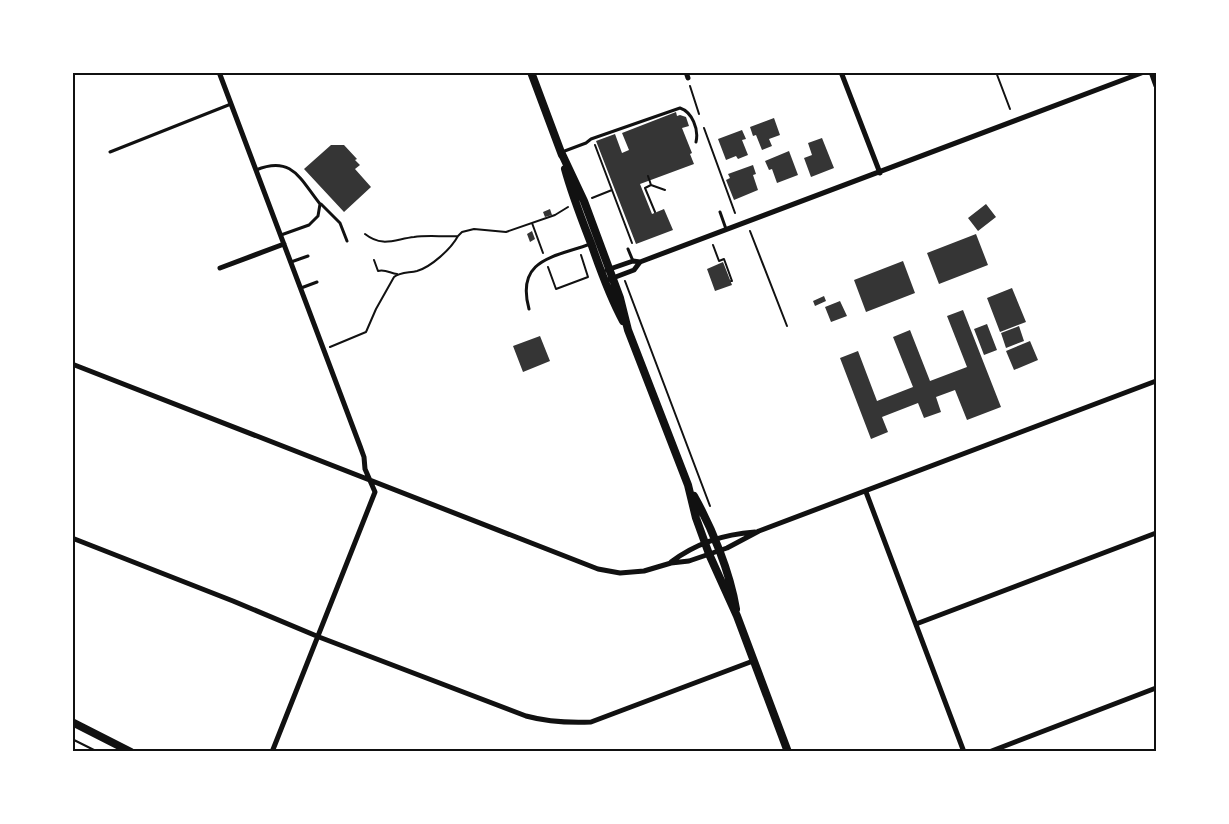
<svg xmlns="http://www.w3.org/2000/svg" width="1229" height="824" viewBox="0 0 1229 824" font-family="Overpass,sans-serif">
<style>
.building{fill:#353535}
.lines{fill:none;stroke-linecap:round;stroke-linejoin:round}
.path{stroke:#111;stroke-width:2}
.service{stroke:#111;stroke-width:3}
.minor{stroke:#111;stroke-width:5}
.tertiary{stroke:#111;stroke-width:8}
.neatline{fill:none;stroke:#111;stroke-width:2}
</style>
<rect width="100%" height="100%" fill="#fff"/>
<path class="building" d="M676,112L677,116L680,115L686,117L689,126L682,128L692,153L690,154L694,164L640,184L652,214L664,209L673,230L636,244L596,141L615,134L622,153L629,150L622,133Z
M774,118L780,135L769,139L772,146L762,150L756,135L753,136L750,127Z
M742,130L746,139L742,140L748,155L738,159L736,156L726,160L718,139Z
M822,138L834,168L811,177L804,158L812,155L808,143Z
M331,145H344L357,159L355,160L360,165L355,169L371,187L344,212L304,169Z
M789,151L798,175L777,183L772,169L769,170L765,161Z
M753,165L756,174L753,175L758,190L734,200L726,180L730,178L728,174Z
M986,204L996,217L978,231L968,218Z
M550,209L552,215L545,217L543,212Z
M532,231L535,239L530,242L527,234Z
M976,234L988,265L939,284L927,253Z
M903,261L915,293L866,312L854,280Z
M723,262L732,285L715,291L707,269Z
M1012,288L1026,322L1000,332L987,298Z
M824,296L826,301L815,306L813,301Z
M840,301L847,316L831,322L825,307Z
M963,310L1001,407L967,420L955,390L936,397L941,412L924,418L918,403L882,417L888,432L871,439L840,358L858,351L877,401L913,387L893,337L910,330L930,381L967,367L947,316Z
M987,324L997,350L984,355L974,329Z
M1019,326L1024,341L1006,348L1001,333Z
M540,336L550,361L523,372L513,346Z
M1030,341L1038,360L1014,370L1006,351Z"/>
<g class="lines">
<path class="path" d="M996,72L1010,109
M690,86L699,114
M704,128L735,213
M595,145L632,243
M648,176L651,185L665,190
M651,185L645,188L655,212
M592,198L612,190
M532,223L543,253
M750,231L787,326
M365,234C383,248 395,239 414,237C427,235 444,237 458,236L462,232L474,229L506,232L555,215L568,207
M713,245L719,261L724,259L732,281H731
M374,260L378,271C385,269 390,273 397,274
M548,267L556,289L588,277L581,255
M625,281L710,506
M330,347L366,332L376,309L394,277C400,272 409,273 417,271C431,267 451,249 458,236
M72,739L98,752"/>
<path class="service" d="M110,152L231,104
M562,152L586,143L591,139L680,108C692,112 699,129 696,142
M256,170C292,155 300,179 320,204L318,216L309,225L281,235
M321,204L340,223L347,241
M720,212L726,229
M628,249L633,261
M291,262L308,256
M301,288L317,282
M529,309C515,258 556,257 590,244"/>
<path class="minor" d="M219,72L360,446L364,457L365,469L375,492L272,752
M686,72L688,78
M841,72L880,173
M1151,72L1156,86
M220,268L284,244
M607,270L633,261L640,262
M605,281L634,270L640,262L1144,72
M72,364L598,569L620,573L644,571L671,563L689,561L727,548L759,531L1156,381
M866,492L964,752
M72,538L233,601L319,637L526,716C548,722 568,723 591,722L753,661
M671,562C695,544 725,534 755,532
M916,624L1156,533
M989,752L1156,688"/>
<path class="tertiary" d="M531,72L562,155
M561,152L584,201L620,298L628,330L688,485L696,518L709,554L737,616L788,752
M565,169C572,195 582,220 592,246C601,272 610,297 623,321
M694,496C712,528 730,572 736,609
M72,722L131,752"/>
</g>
<rect width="1229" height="824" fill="none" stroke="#ffffff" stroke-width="148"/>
<rect x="74" y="74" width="1081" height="676" class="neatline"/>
</svg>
